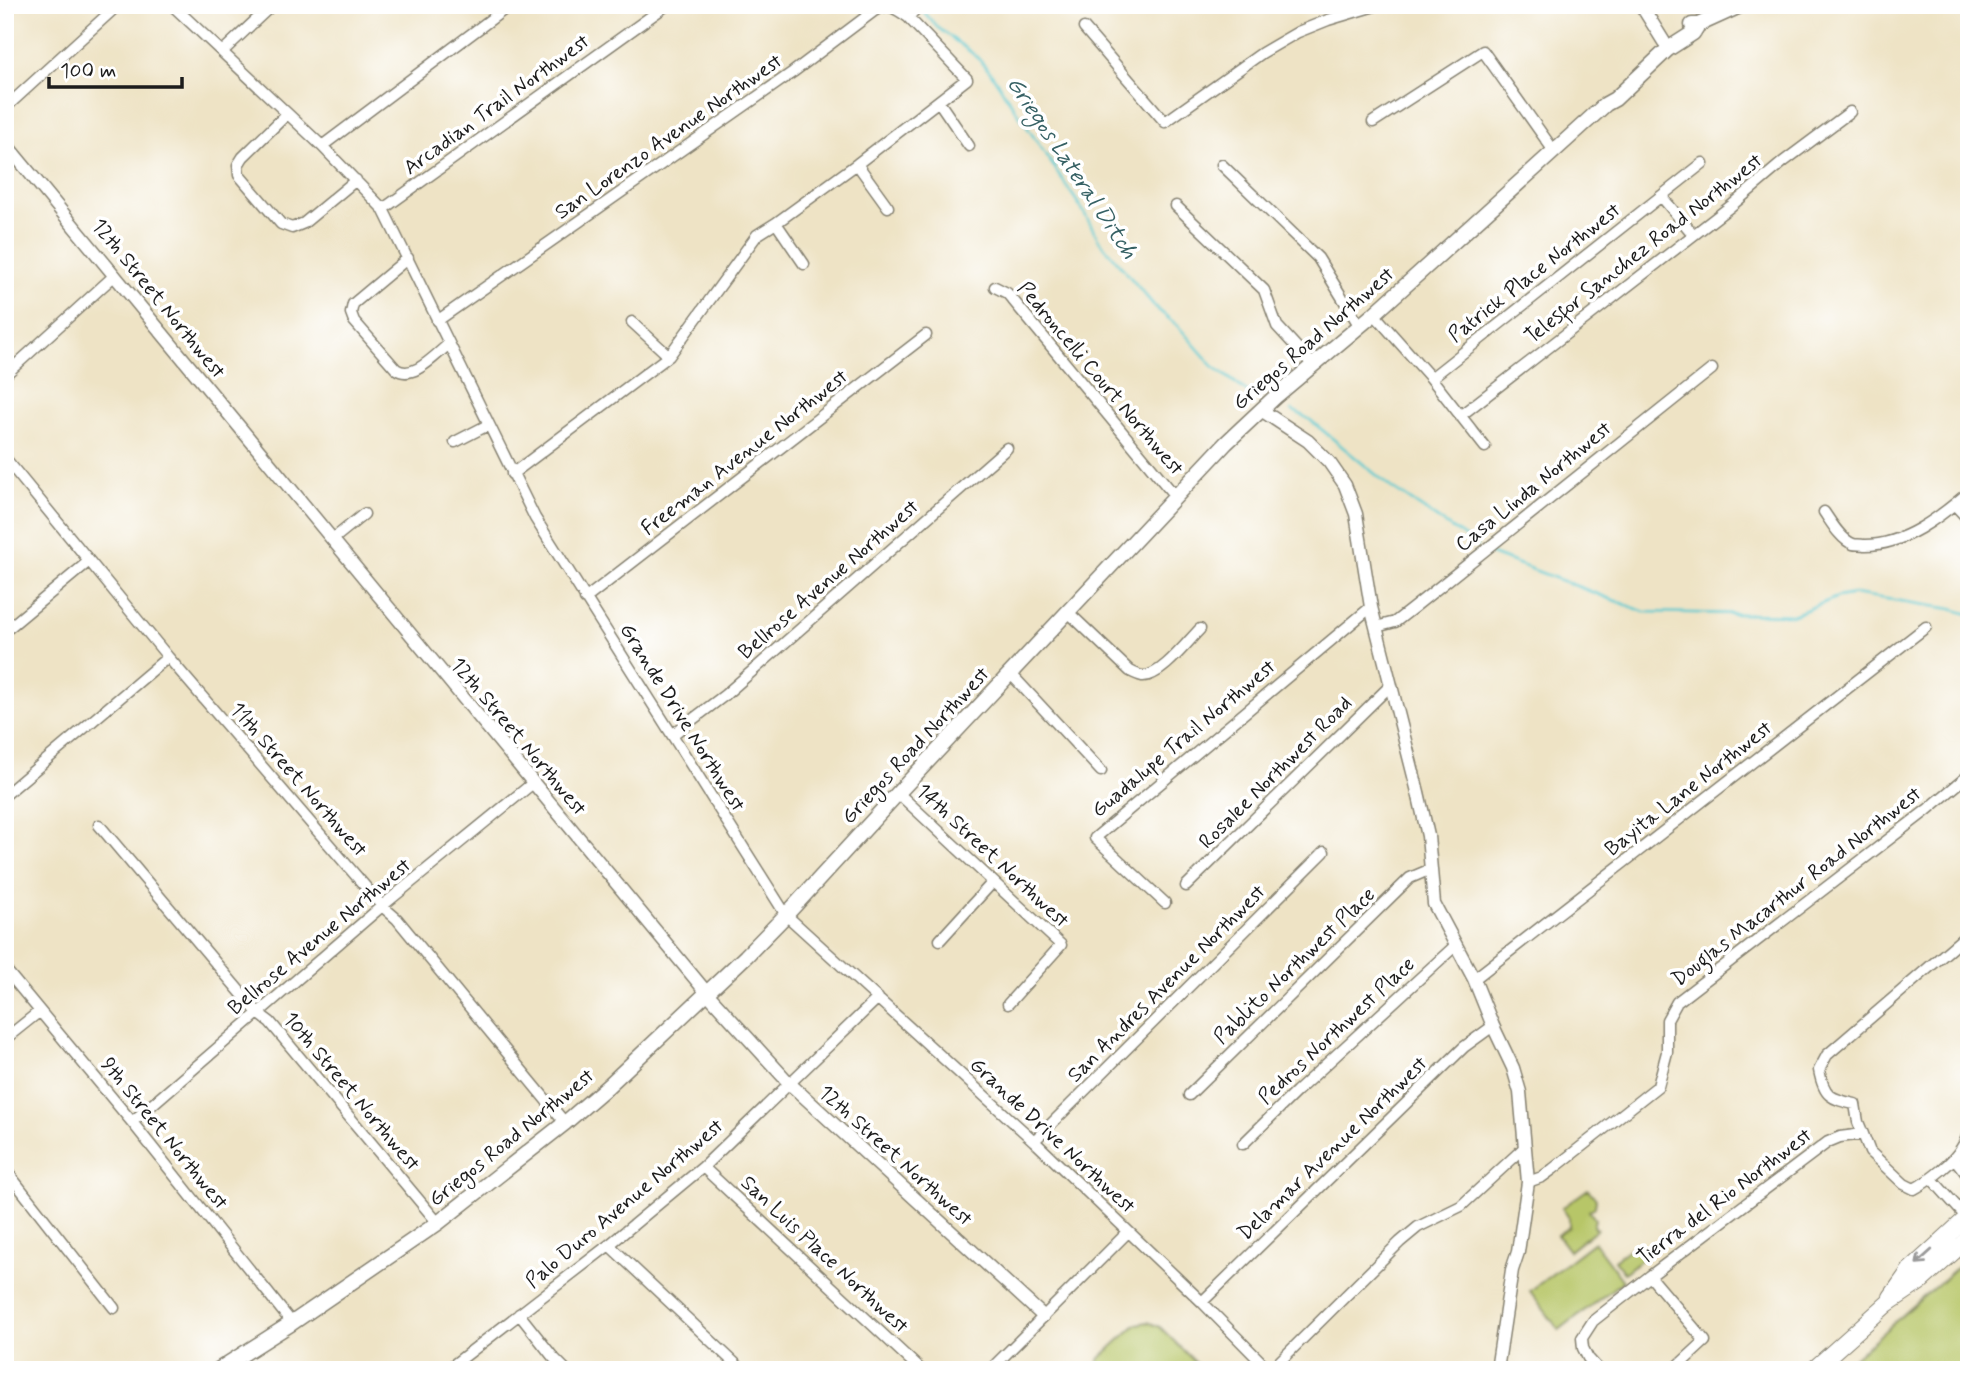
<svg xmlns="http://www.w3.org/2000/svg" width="1974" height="1375" viewBox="0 0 1974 1375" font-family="Mynerve,sans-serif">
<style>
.green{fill:#b7c668;stroke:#6a7142;stroke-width:2}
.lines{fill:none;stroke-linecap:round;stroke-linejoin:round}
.stream{stroke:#5cc9d0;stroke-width:2.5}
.minor-casing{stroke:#858070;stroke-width:13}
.tertiary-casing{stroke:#858070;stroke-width:15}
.secondary-casing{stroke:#858070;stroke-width:17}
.primary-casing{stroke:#858070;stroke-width:18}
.minor{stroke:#fff;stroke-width:10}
.tertiary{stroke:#fff;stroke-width:12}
.secondary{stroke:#fff;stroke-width:14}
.primary{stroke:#fff;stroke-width:16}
.oneway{stroke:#999}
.labels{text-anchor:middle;stroke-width:7;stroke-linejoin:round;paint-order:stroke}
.street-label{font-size:21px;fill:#1c1c1c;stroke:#fff}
.water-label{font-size:23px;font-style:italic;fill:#366164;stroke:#fff}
</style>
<rect width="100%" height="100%" fill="#fff"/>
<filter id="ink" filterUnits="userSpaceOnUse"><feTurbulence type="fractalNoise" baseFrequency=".0143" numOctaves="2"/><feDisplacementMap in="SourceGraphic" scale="14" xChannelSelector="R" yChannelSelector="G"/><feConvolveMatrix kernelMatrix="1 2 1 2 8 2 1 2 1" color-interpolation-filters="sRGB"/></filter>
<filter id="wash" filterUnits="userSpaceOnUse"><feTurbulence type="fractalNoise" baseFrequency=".00686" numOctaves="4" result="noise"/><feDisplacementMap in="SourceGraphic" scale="28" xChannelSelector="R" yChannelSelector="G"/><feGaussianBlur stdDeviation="1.57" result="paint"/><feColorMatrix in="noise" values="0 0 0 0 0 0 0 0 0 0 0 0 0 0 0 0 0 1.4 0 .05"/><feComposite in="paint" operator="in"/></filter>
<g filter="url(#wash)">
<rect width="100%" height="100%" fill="#eee3c5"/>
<path class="green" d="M1588,1189L1596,1199L1595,1207L1589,1211L1595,1219L1593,1227L1597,1229L1569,1251L1557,1235L1569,1227V1218L1562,1208Z
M1594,1242L1623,1281L1559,1330L1530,1291Z
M1637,1243L1647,1255L1624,1273L1614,1260Z
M1969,1257V1365L1963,1370H1840Z
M1148,1322L1160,1327L1203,1370H1095L1100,1358L1137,1324Z"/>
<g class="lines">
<path class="stream" d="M924,12L937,27L976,56L991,73L1082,209L1099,240L1156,308L1178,326L1213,366L1246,391L1251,395L1258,396
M1292,410L1309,419L1392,488L1478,546
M1489,553L1645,612L1793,615L1838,597L1854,594L1952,609L1969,614"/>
</g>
</g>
<g filter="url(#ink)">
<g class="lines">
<g class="minor-casing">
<path id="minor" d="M172,5L322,146L383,209L535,518L786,915L1034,1141L1202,1302L1269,1370
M1084,28L1165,122L1262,53L1298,32L1328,20L1378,5
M222,52L272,5
M939,102L969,146
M5,108L118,5
M287,114L243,157L238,165L239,175L281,224L292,228L304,223L356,180
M1373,122L1483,51L1554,151
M322,146L510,5
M857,164L888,207
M1222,165L1318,258L1359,325
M1661,196L1693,234
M1176,206L1264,290L1277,326L1313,365
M383,209L667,5
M776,223L804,264
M408,258L353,304L351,313L354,321L396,369C413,381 435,355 449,344
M995,287L1007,293L1175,496
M1374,314L1431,378L1485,447
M437,321L793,72L874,11C890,2 894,8 908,17L920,5
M632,322L669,356
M5,375L115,275
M1431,378L1703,163
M1460,416L1731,206L1783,162L1850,112
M455,442L488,425
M5,458L168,657L382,906L397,919L565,1123
M512,474L669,356L757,235L776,223L857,164L967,79L908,17
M1955,505L1969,520
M1824,512C1831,522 1841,540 1853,544C1856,545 1860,544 1864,545C1903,546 1940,517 1969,492
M332,540L364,514
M585,599L926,335
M1068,612L1130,671C1134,673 1138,675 1142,676C1160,678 1188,641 1200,629
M1376,627L1395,622L1413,608L1712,369
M5,631L88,562
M1010,673L1101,771
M672,735L725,695L1007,448
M898,793L1061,945L1008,1004
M5,795L168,657
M99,825L258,1013L270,1022L438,1223
M1186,886L1391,685
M1165,903L1095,838L1371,607
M940,940L992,883
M5,969L132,1122L292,1323
M1474,979L1926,627
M5,1039L40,1011
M1189,1095L1410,878L1431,869
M132,1122L382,906L533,783
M1863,1134L1858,1122L1855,1104C1831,1099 1824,1097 1819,1070L1827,1055L1969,933
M1034,1141L1324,852
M1243,1144L1297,1091L1456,945
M1954,1158L1969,1177
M703,1167L921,1370
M5,1169L114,1308
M1931,1178L1967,1218H1969
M1528,1182L1542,1177L1553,1169L1658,1086L1667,1052V1020L1677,1002L1927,810L1969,775
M609,1245L742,1370
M1650,1276L1705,1341L1679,1365L1683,1370
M1202,1302L1464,1047L1493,1026
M519,1314L553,1357L566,1370
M5,1334H6
M447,1370L609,1245L703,1167L878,998
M990,1370L1128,1232
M1271,1370L1400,1242L1418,1227L1461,1206L1525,1147
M1599,1370L1588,1358L1583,1348L1582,1338L1593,1321L1650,1276L1828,1142L1840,1137L1863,1134L1870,1152L1904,1184L1914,1189C1929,1181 1954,1162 1962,1147C1965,1143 1967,1137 1969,1131"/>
</g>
<g class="tertiary-casing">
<path id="tertiary" d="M1641,5L1664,42
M5,143L707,993L789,1083L1043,1316
M1261,410L1308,441L1329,462L1345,485L1356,514L1371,607L1418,792L1428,836L1434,904L1474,979L1493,1026L1513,1068L1520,1092L1528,1182L1518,1252L1512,1270L1497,1370"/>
</g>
<g class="secondary-casing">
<path id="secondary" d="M1692,25H1698L1742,5
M218,1370L292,1323L438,1223L565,1123L608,1086L746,956L786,915L898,793L1226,443L1275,397L1374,314L1606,104L1615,99L1668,49L1693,33L1698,25"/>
</g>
<g class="primary-casing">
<path id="primary" d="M1891,1297L1910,1270L1969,1216
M1813,1370L1887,1304L1920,1282L1969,1238"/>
</g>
<use href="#minor" class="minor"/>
<use href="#tertiary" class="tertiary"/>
<use href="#secondary" class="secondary"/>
<use href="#primary" class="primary"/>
</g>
<defs><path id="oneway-shaft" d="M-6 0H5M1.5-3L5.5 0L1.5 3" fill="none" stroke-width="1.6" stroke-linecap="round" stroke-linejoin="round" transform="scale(1.75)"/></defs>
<use class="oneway" href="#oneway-shaft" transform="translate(1924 1257) rotate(138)"/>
</g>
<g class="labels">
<g class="street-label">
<text transform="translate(496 104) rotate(-36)" y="7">Arcadian Trail Northwest</text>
<text transform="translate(668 136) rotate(-35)" y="7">San Lorenzo Avenue Northwest</text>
<text transform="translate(1643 248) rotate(-38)" y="7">Telesfor Sanchez Road Northwest</text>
<text transform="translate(1534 272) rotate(-38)" y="7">Patrick Place Northwest</text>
<text transform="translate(159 298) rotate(51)" y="7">12th Street Northwest</text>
<text transform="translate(1313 338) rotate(-41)" y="7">Griegos Road Northwest</text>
<text transform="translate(1101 378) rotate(50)" y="7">Pedroncelli Court Northwest</text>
<text transform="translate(744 452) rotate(-38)" y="7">Freeman Avenue Northwest</text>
<text transform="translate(1533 486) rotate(-39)" y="7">Casa Linda Northwest</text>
<text transform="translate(828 579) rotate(-41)" y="7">Bellrose Avenue Northwest</text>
<text transform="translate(683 717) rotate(58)" y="7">Grande Drive Northwest</text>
<text transform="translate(519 736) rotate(50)" y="7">12th Street Northwest</text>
<text transform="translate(1183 738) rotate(-40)" y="7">Guadalupe Trail Northwest</text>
<text transform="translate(915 745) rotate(-47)" y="7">Griegos Road Northwest</text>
<text transform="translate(1275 772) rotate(-45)" y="7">Rosalee Northwest Road</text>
<text transform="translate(299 779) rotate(49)" y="7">11th Street Northwest</text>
<text transform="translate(1688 788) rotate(-38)" y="7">Bayita Lane Northwest</text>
<text transform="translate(993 855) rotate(43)" y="7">14th Street Northwest</text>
<text transform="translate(1796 886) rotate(-38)" y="7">Douglas Macarthur Road Northwest</text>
<text transform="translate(319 936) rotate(-40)" y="7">Bellrose Avenue Northwest</text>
<text transform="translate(1294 965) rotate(-44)" y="7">Pablito Northwest Place</text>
<text transform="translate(1166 983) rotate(-45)" y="7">San Andres Avenue Northwest</text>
<text transform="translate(1336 1030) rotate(-43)" y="7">Pedros Northwest Place</text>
<text transform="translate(352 1091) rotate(50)" y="7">10th Street Northwest</text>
<text transform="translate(165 1133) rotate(51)" y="7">9th Street Northwest</text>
<text transform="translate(1053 1135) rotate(43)" y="7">Grande Drive Northwest</text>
<text transform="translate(511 1137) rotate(-39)" y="7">Griegos Road Northwest</text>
<text transform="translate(1332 1148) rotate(-44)" y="7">Delamar Avenue Northwest</text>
<text transform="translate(896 1155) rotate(42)" y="7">12th Street Northwest</text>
<text transform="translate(1724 1196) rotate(-37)" y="7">Tierra del Rio Northwest</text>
<text transform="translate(624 1203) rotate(-40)" y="7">Palo Duro Avenue Northwest</text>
<text transform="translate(825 1254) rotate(43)" y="7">San Luis Place Northwest</text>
</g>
<g class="water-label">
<text transform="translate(1073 167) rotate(56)" y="8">Griegos Lateral Ditch</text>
</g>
</g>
<rect width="1974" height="1375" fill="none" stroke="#fff" stroke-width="28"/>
<path d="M49 77v10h133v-10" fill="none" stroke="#1c1c1c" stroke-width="3.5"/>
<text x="60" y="77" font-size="21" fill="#1c1c1c" stroke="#ffffff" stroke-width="5" paint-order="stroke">100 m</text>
</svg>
